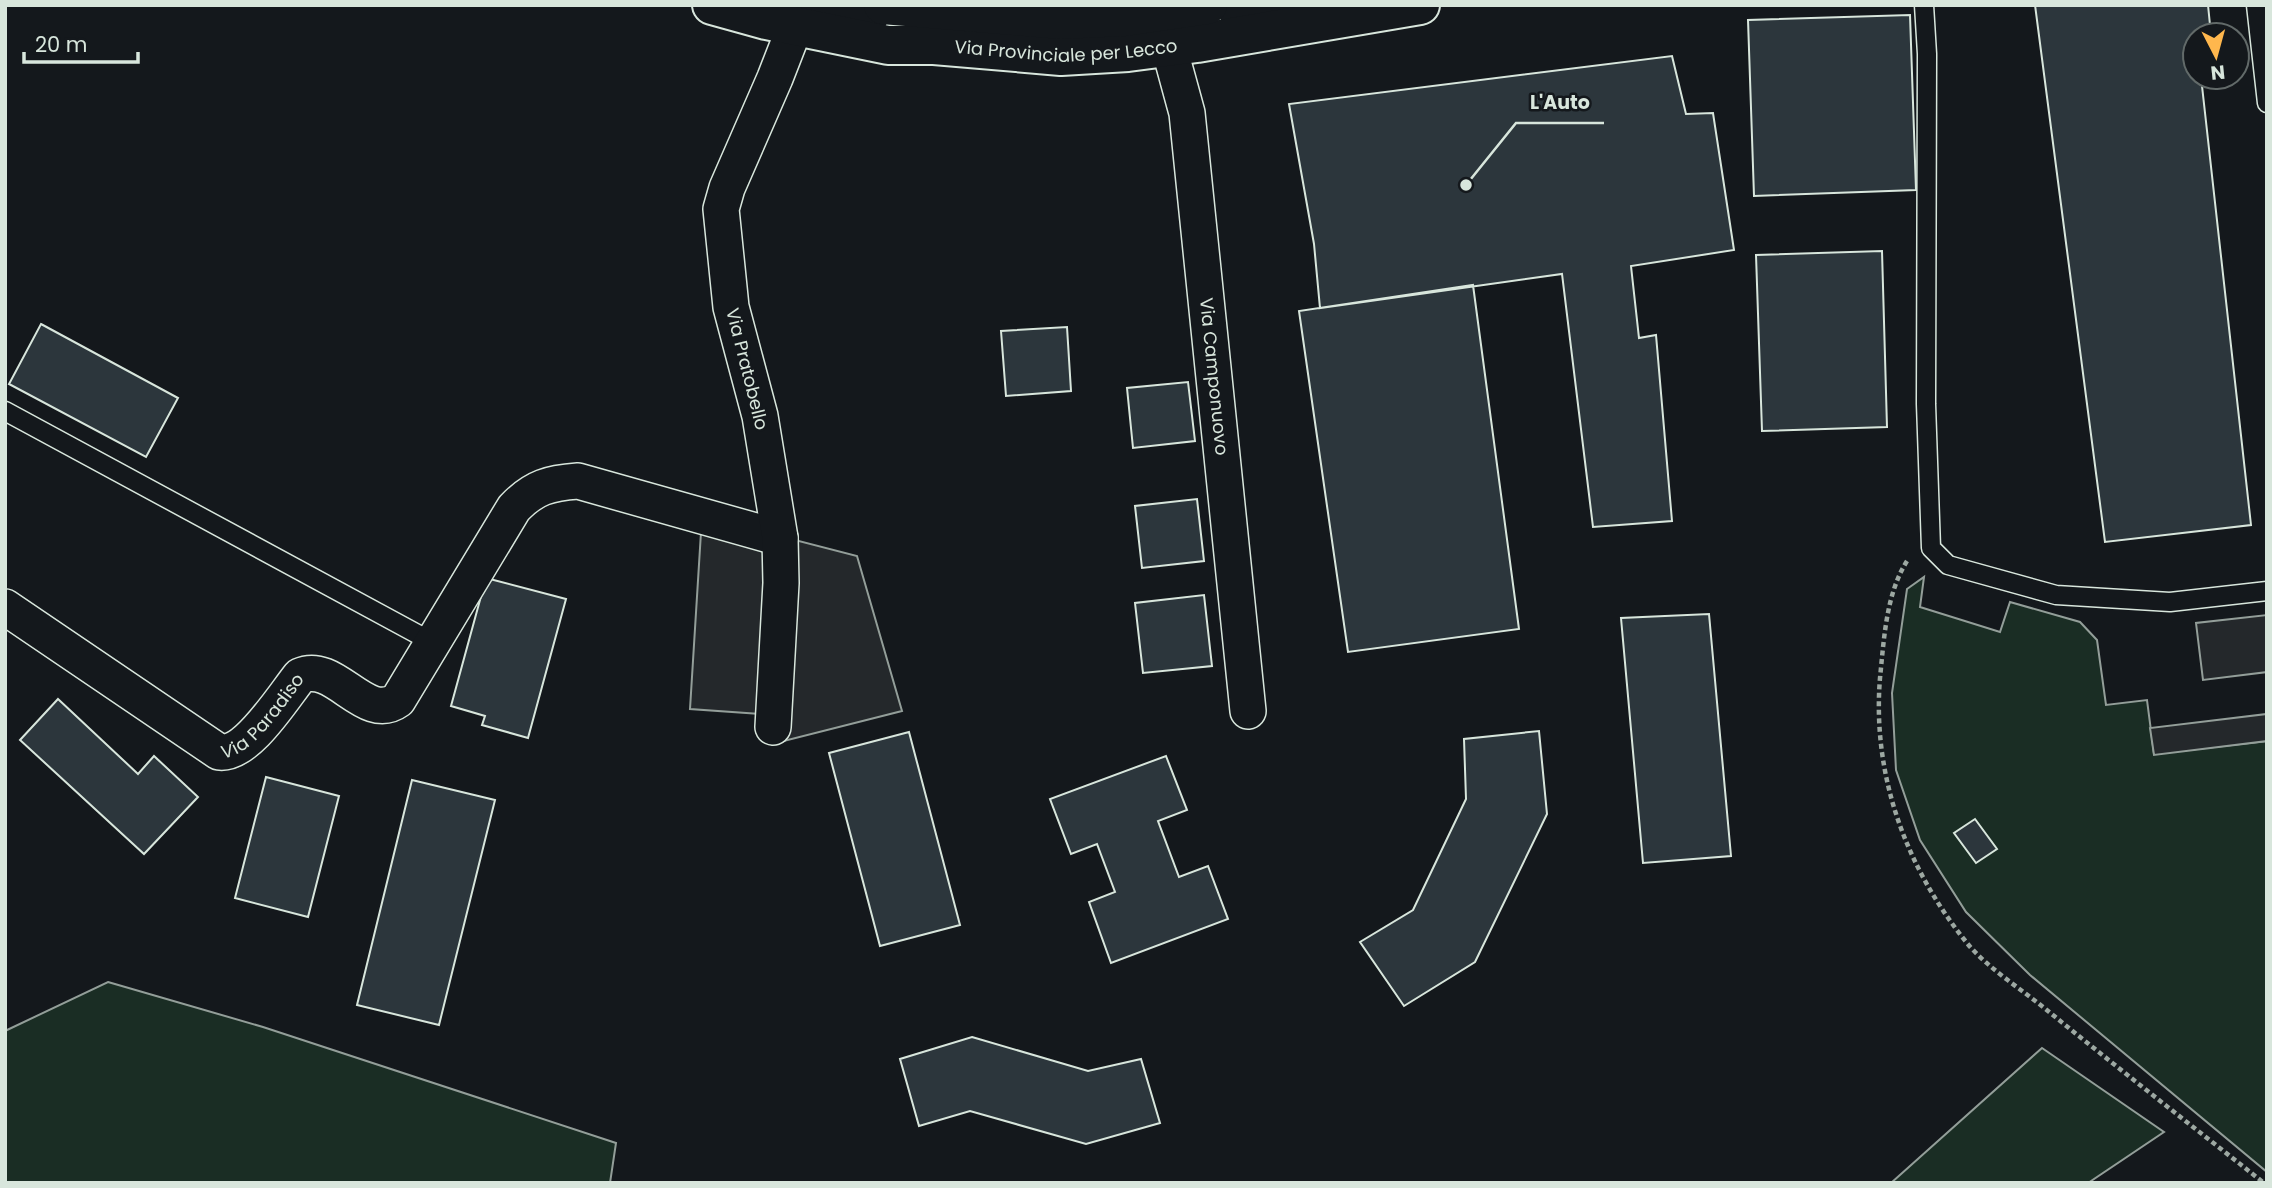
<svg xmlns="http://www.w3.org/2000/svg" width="2272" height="1188" viewBox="0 0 2272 1188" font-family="Poppins,sans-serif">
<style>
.green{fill:#1a2d24;stroke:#939e99;stroke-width:2}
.parking{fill:#24282b;stroke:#939e99;stroke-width:2}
.building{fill:#2c363c;stroke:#d8e6dc;stroke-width:2}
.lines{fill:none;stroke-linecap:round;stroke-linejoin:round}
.lane-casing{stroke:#d8e6dc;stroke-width:21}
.street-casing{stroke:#d8e6dc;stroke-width:38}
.primary-casing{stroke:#d8e6dc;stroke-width:42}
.path{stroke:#9da8a2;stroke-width:4.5;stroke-dasharray:5 3.5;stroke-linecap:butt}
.lane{stroke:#14181c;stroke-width:18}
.street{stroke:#14181c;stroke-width:35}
.primary{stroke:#14181c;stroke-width:38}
.labels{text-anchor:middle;stroke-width:5;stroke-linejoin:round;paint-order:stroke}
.street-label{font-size:18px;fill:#d8e6dc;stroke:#14181c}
.leader{fill:none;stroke:#d8e6dc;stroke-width:2.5}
.callout-dot{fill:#d8e6dc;stroke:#14181c;stroke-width:2.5}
.callout-label{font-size:19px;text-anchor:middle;font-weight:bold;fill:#d8e6dc;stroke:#14181c;stroke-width:5;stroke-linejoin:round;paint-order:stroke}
</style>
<rect width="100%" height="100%" fill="#14181c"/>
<path class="green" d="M1924,577L1920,607L2000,632L2010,602L2080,622L2097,640L2106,705L2147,700L2154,754L2267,741V1172L2030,975L1966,912L1920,840L1896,770L1892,693L1907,589Z
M108,982L263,1027L616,1143L610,1183H5V1031Z
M2042,1048L2164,1132L2088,1183H1891Z"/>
<path class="parking" d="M702,516L857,556L902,711L772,744L773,715L690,709Z
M2267,615V672L2203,680L2196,623Z
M2267,714V741L2154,755L2150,728Z"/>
<path class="building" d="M2035,5H2208L2211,35H2195V77H2201L2251,525L2105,542Z
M1910,15L1916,190L1754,196L1748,20Z
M1672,56L1686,114L1713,113L1734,250L1631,266L1639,338L1656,335L1672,521L1593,527L1562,274L1320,308L1314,244L1289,104Z
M1882,251L1887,427L1762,431L1756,255Z
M1473,285L1519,629L1348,652L1299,311Z
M41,324L178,398L146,457L9,384Z
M1067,327L1071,391L1006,396L1001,331Z
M1188,382L1195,441L1133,448L1127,388Z
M1197,499L1204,561L1142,568L1135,506Z
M486,578L566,599L528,738L482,725L485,716L451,706Z
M1204,595L1212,666L1143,673L1135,603Z
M1709,614L1731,856L1643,863L1621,618Z
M58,699L138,774L154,756L198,797L144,854L20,740Z
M1539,731L1547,814L1475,962L1404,1006L1360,942L1413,910L1466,799L1464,739Z
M909,732L960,925L880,946L829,753Z
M1166,756L1187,810L1158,821L1179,877L1208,866L1228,919L1111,963L1089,902L1115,892L1097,844L1071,854L1050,799Z
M266,777L339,796L308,917L235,898Z
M412,780L495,800L439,1025L357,1005Z
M1975,819L1997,849L1976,863L1954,833Z
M972,1037L1088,1071L1141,1059L1160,1123L1086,1144L970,1111L919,1126L900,1059Z"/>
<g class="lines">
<g class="lane-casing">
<path id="lane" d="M1924,5L1927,54L1926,404L1931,548L1948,565L2056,595L2170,602L2267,591
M2256,5L2267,103
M5,411L432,642"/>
</g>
<g class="street-casing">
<g id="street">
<path d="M1238,17L1292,5"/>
<path id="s1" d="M1183,27L1171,35L1169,47L1187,113L1248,711"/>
<path id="s2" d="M5,607L219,752C247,756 283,697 300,676C335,660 365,724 398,700L514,508C534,487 550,483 578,481L780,538"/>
<path d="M773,727L781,583L780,538L760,416L731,307L721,209L727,188L775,78L796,24L804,11L837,19L869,20L876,5"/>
</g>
</g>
<g class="primary-casing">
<g id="primary">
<path id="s3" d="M712,5L766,20L888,45H934L1061,56L1128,52L1197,43L1420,5"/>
<path d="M883,5L1061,20L1125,17L1208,5"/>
</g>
</g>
<path class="path" d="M1907,561C1886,594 1884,639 1880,678C1872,775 1906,868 1967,943C1986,967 2024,991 2048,1011C2119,1069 2192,1126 2264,1183"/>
<use href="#lane" class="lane"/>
<use href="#street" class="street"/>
<use href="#primary" class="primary"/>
</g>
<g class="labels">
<g class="street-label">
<text dy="6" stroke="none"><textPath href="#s3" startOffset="359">Via Provinciale per Lecco</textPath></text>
<text transform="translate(747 369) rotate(76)" y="6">Via Pratobello</text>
<text dy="6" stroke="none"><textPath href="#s1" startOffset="360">Via Camponuovo</textPath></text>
<text dy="6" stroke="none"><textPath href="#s2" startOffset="317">Via Paradiso</textPath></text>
</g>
</g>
<path class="leader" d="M1466 185L1516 123H1604"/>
<circle class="callout-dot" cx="1466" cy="185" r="7"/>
<g class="callout-label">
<text x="1560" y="109">L'Auto</text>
</g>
<rect width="2272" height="1188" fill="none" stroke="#d8e6dc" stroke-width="14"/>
<g transform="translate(2216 56) rotate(174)"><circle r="33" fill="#14181c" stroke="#626a69" stroke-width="2"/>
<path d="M0-5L12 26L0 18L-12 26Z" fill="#ffb74d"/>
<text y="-10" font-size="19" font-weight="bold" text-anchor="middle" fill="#d8e6dc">N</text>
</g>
<path d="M24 52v10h114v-10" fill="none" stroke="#d8e6dc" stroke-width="3.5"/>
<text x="35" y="52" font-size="21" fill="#d8e6dc" stroke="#14181c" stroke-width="5" paint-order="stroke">20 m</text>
</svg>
